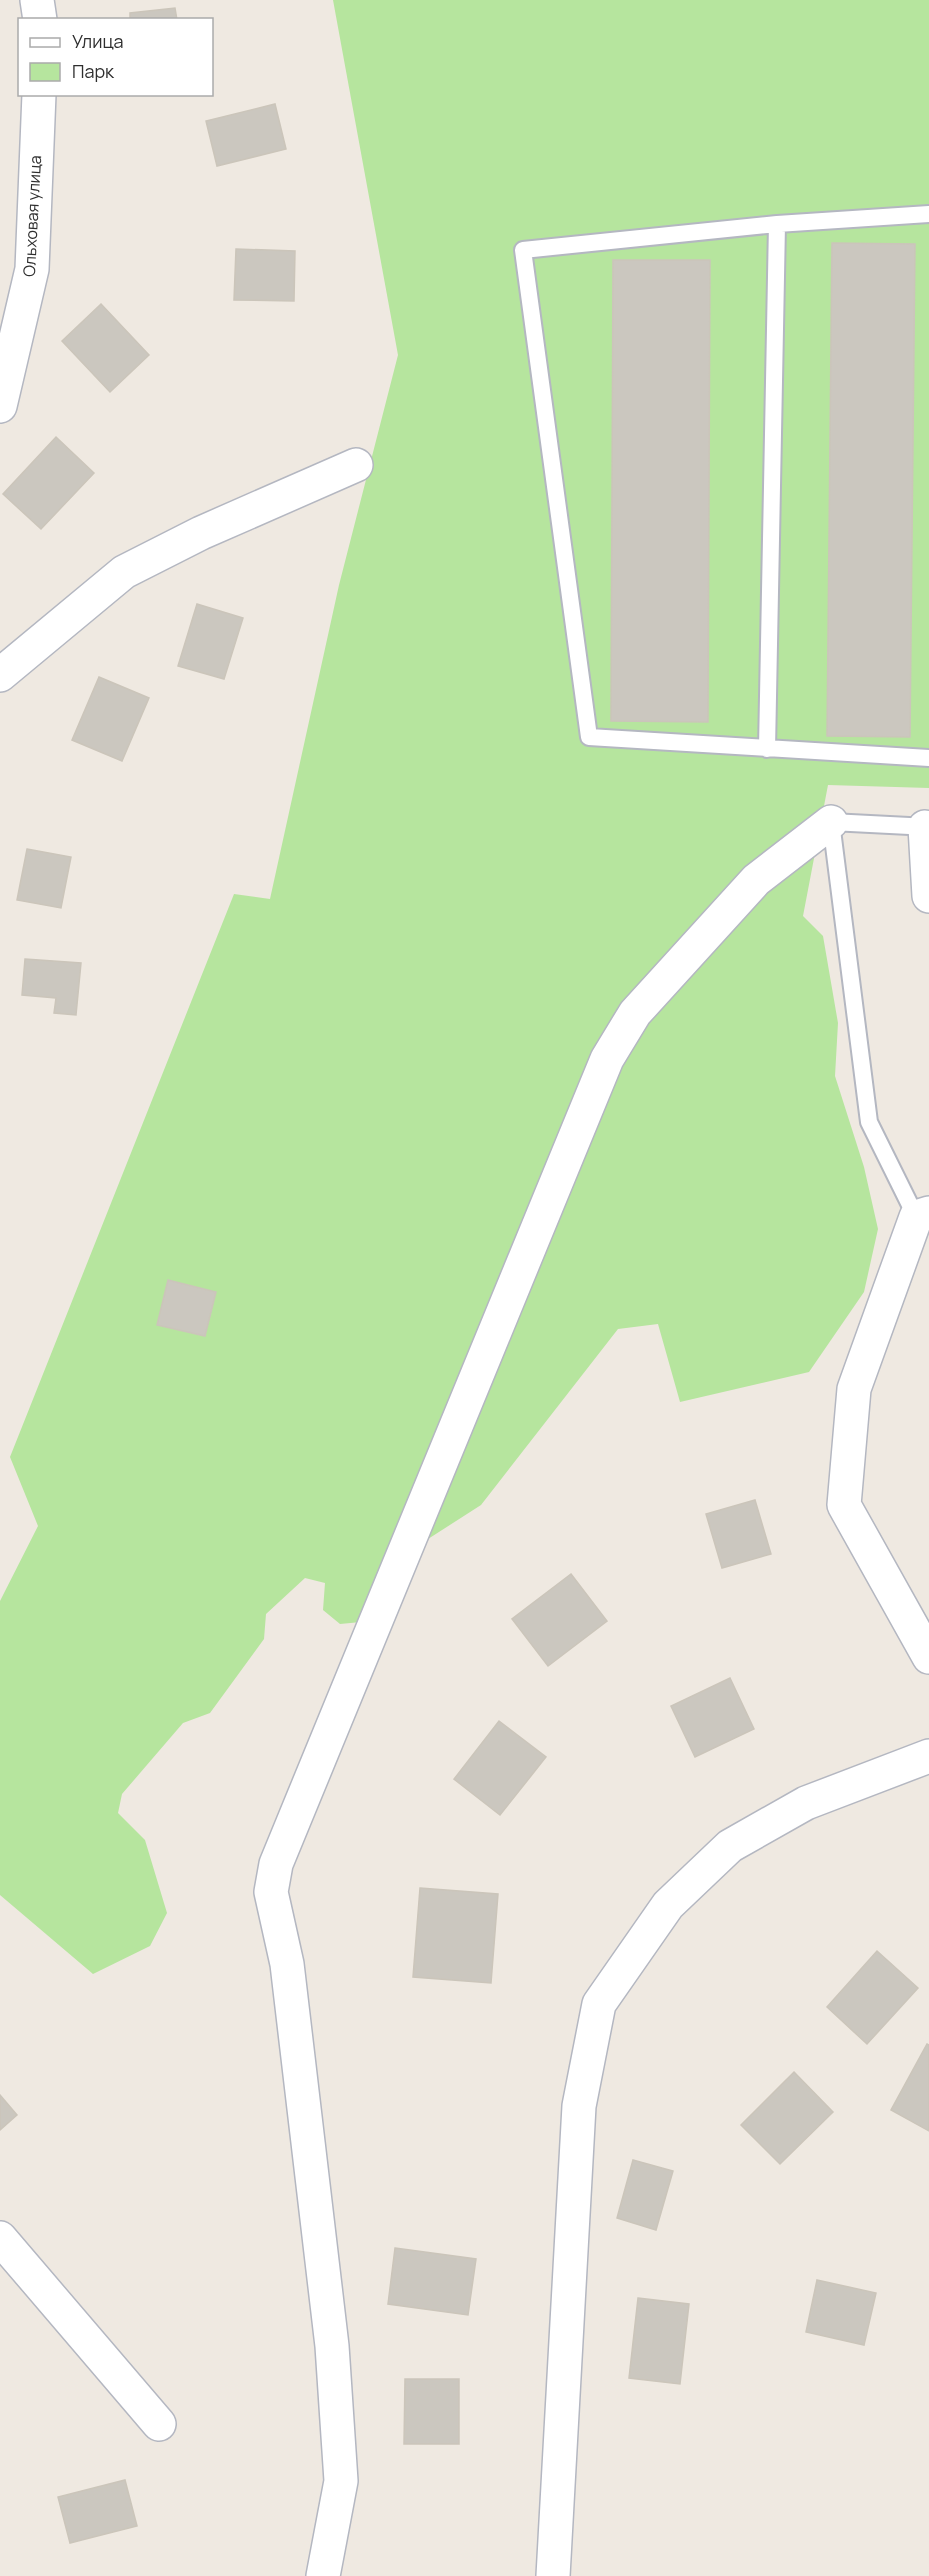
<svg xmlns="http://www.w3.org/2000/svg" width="929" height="2576" viewBox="0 0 929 2576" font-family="Manrope,sans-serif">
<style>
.green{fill:#b6e59e}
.building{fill:#cbc7bf;stroke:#cbc5ba;stroke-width:1.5}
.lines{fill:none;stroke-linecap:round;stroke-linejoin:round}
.lane-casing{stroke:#b4b7c1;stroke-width:20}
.street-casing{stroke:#b4b7c1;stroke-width:36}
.lane{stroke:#fff;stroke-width:16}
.street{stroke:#fff;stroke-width:33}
.labels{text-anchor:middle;stroke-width:6;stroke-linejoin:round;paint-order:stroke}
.street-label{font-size:16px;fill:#2e2e2e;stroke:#fff}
</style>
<rect width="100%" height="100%" fill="#efe9e1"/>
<path class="green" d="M333,0H929V788L828,785L803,916L823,936L838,1023L835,1076L864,1167L878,1229L864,1292L809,1372L680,1402L658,1324L618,1329L481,1505L400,1557L361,1622L340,1624L323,1610L325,1583L305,1578L266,1614L264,1639L210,1713L183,1723L122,1794L118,1813L145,1840L167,1913L150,1946L93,1974L0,1895V1601L38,1526L10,1457L234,894L270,899L339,585L398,355Z"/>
<path class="building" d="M175,8L177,20H130V13Z
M275,104L286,149L217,166L206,121Z
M832,243L915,244L910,737L827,736Z
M236,249L295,251L294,301L234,300Z
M613,260H710L708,722L611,721Z
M101,304L149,355L110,392L62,341Z
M56,437L94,473L41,529L3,494Z
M197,604L243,618L224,679L178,666Z
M99,677L149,698L122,761L72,740Z
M27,849L71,857L61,908L17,900Z
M25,959L81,963L76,1015L54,1013L56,998L22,995Z
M168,1280L216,1292L205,1336L157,1325Z
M755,1500L771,1554L722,1568L706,1514Z
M571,1574L607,1621L548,1666L512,1619Z
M730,1678L754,1729L695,1757L671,1706Z
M499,1721L546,1757L500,1815L454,1779Z
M420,1888L498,1894L491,1983L413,1977Z
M877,1951L918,1988L867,2044L827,2007Z
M927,2044L929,2045V2131L891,2110Z
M794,2072L833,2112L780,2164L741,2125Z
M0,2095L17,2115L0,2130Z
M633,2160L673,2171L656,2230L617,2218Z
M395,2248L476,2259L468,2315L388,2304Z
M817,2280L876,2293L864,2345L806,2332Z
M638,2298L689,2304L680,2384L629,2378Z
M405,2379H459V2444H404Z
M125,2480L137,2526L70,2543L58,2497Z"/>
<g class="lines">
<g class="lane-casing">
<path id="lane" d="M929,214L777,224L523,250L589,737L929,758
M767,749L777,224
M916,1217L869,1122L831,822L929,827"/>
</g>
<g class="street-casing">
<path id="street" d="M37,0L40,20
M0,406L32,269L39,94
M0,675L124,572L201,533L356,465
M925,827L929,896
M929,1213L916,1217L854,1389L844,1505L929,1657
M0,2238L159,2424
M323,2576L341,2481L332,2346L287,1964L271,1892L276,1864L607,1059L635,1013L756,880L831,822
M553,2576L579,2106L599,2004L668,1905L730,1846L806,1803L929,1756"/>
</g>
<use href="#lane" class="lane"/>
<use href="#street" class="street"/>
</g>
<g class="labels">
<g class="street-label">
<text transform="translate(32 216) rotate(-87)" y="6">Ольховая улица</text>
</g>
</g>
<rect x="18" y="18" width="195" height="78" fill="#ffffff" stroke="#ababab" stroke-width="1.5"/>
<rect x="30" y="38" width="30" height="9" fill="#ffffff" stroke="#ababab" stroke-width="1.5"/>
<text x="72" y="48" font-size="18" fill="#2e2e2e">Улица</text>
<rect x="30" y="63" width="30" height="18" fill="#b6e59e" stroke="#ababab" stroke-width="1.5"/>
<text x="72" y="78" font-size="18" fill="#2e2e2e">Парк</text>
</svg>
